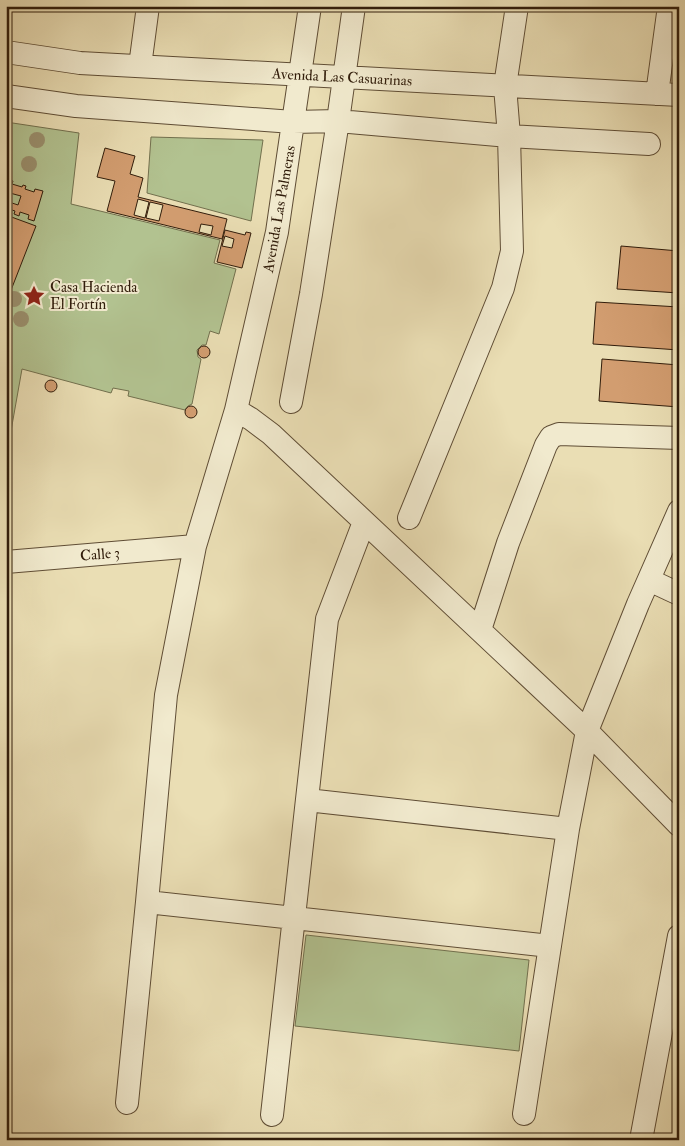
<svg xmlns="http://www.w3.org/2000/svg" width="685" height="1146" viewBox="0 0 685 1146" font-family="'IM FELL Double Pica',serif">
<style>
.green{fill:#b2c290;stroke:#72704e}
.building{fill:#d29d70;stroke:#311d0b;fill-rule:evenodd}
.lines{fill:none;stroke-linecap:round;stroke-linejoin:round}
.minor-casing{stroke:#5f4d35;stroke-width:24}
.minor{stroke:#f1eace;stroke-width:22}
.tree{fill:#9a8f6d}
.labels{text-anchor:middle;stroke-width:4;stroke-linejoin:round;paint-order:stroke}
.street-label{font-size:15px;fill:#311d0b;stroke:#f1eace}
.poi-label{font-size:15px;fill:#311d0b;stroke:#f1eace;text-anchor:start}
</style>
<rect width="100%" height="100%" fill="#eadeb4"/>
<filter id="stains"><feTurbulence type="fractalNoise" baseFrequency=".004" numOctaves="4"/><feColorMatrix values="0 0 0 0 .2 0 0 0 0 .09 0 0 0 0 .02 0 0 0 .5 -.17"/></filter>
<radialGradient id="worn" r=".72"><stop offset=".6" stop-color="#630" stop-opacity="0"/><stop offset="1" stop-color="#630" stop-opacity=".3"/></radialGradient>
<path class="green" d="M6,122L79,133L71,204L220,240L214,263L236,269L219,334L210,331L206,345H202L197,350L198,357L201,359L192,404L188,406L185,410L128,396L129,391L113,388L111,393L22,369L6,459Z
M151,137L263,140L251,221L147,193Z
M306,935L529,960L519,1051L295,1026Z"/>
<path class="building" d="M105,148L135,156L130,174L143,178L138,197L227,219L222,239L107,211L115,181L97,177ZM138,199L149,202L145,218L134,215ZM150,202L163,205L159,221L146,218ZM201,224L213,226L211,235L199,232Z
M10,180L13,181L12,184L22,187L23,185L26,186L25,189L34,192L35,189L43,191L34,221L28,219L29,215L20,212L19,216L14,214L15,211L6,208V201L18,205L21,196L6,192V183L9,184Z
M6,215L36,226L6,303Z
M225,230L245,235L246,232L251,233L242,268L217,262ZM225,236L234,239L232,248L222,246Z
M621,246L679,251V293L617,289Z
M596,302L679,307V350L593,344Z
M198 352a6 6 0 1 1 12 0a6 6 0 1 1-12 0Z
M602,359L679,365V407L599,401Z
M45 386a6 6 0 1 1 12 0a6 6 0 1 1-12 0Z
M185 412a6 6 0 1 1 12 0a6 6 0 1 1-12 0Z"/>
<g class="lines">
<g class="minor-casing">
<path id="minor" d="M6,52L80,63L679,95
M140,66L148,6
M657,94L669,6
M6,96L76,106L293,122L338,121L509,136L649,144
M291,402L311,294L338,121L354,6
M236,410L277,232L310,6
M409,518L503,288L512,251L509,136L505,86L517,6
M6,562L195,546
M649,580L679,594
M480,630L508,543L546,445L551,437L559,434L679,438
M307,800L568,829
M147,902L550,946
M127,1103L147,902L166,695L195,546L236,410L251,419L271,434L587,731L679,825
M524,1114L568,829L587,731L638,604L679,511
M272,1115L327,619L364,522
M641,1140L679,936"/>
</g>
<use href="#minor" class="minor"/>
</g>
<g class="tree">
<circle cx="37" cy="140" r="8"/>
<circle cx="29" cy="164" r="8"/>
<circle cx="14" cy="299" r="8"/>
<circle cx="21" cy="319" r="8"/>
</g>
<defs>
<g id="sight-bare" transform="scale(1.725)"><path d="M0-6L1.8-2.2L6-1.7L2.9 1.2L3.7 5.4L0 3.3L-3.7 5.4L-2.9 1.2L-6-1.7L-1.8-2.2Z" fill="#8f2418" stroke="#f1eace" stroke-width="2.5" paint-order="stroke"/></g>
</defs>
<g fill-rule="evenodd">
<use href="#sight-bare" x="34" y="296"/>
</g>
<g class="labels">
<g class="street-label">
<text transform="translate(342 77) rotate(3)" y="5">Avenida Las Casuarinas</text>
<text transform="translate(279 209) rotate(-80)" y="5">Avenida Las Palmeras</text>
<text transform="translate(100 554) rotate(-5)" y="5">Calle 3</text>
</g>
<g class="poi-label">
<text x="50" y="292">Casa Hacienda<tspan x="50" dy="17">El Fortín</tspan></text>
</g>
</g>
<rect width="685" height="1146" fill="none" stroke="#eadeb4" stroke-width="25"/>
<rect x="8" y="8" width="670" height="1131" fill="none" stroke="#311d0b" stroke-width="2.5"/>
<rect x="12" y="12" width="660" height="1121" fill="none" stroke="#311d0b"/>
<rect width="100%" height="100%" filter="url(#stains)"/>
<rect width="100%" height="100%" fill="url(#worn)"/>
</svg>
